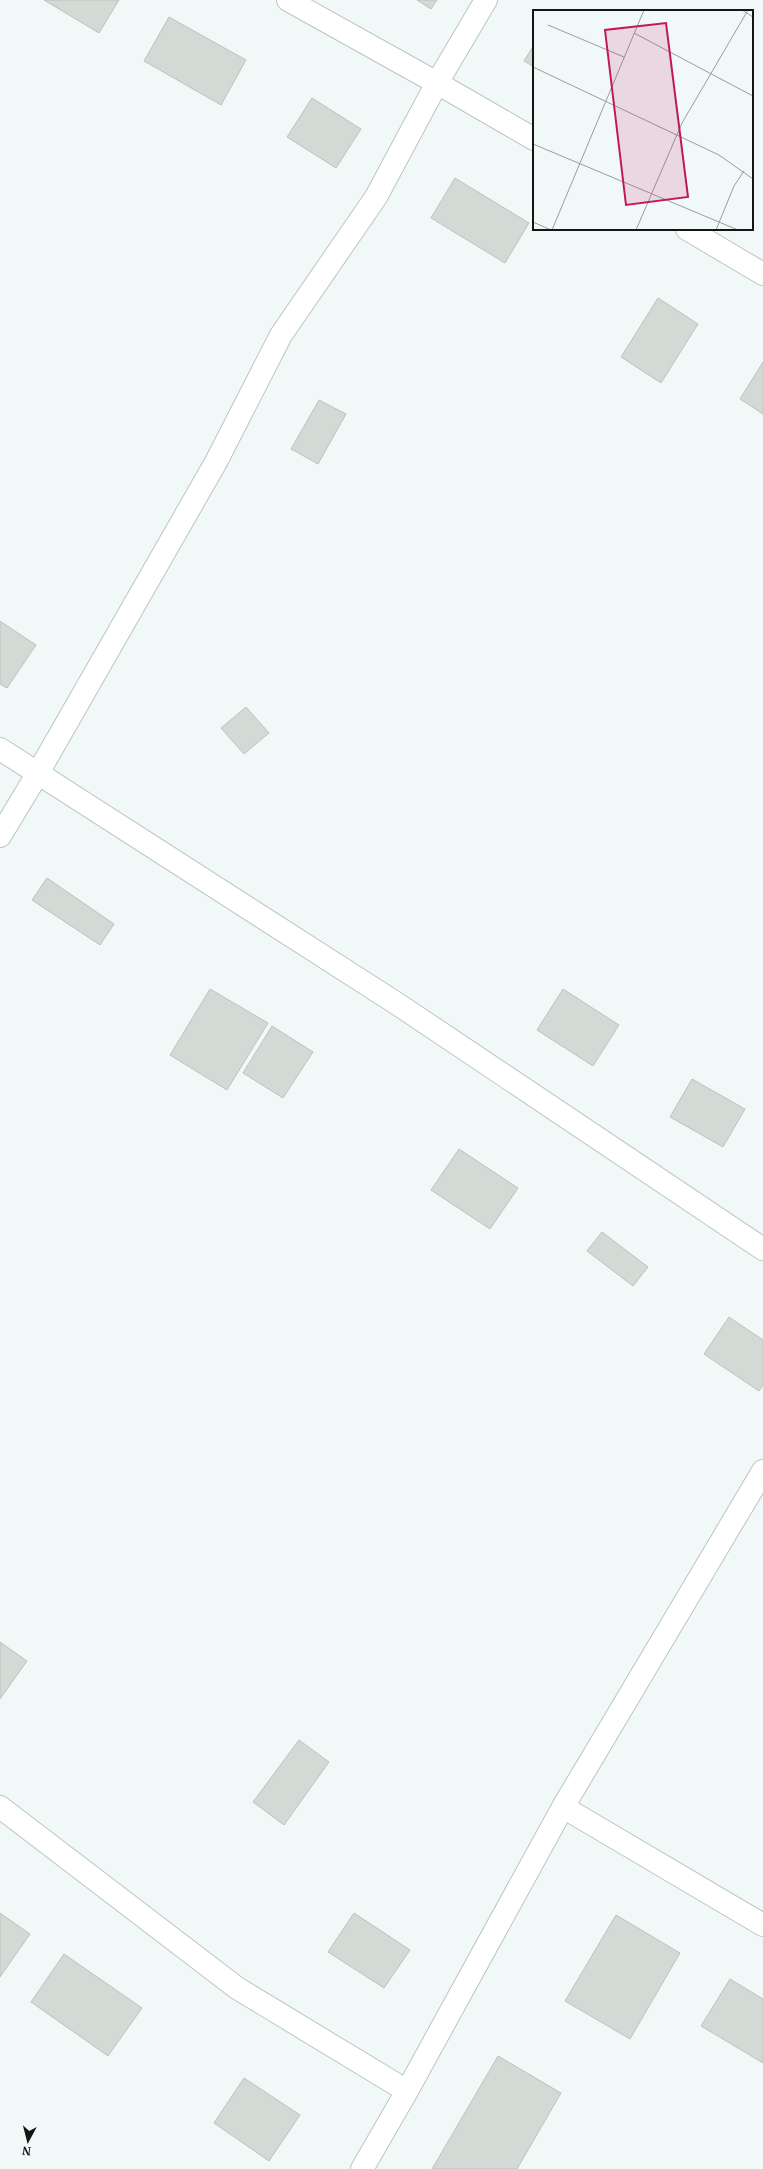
<svg xmlns="http://www.w3.org/2000/svg" width="763" height="2169" viewBox="0 0 763 2169" font-family="Merriweather,serif">
<style>
.building{fill:#d3d9d5;stroke:#bcc2be}
.lines{fill:none;stroke-linecap:round;stroke-linejoin:round}
.minor-casing{stroke:#bdc5c3;stroke-width:24}
.minor{stroke:#fff;stroke-width:22}
.inset-road{fill:none;stroke:#989e9d;stroke-width:1}
.view{fill:#c2185b;fill-opacity:0.15;stroke:#c2185b;stroke-width:2}
.inset-edge{fill:none;stroke:#131615;stroke-width:2}
</style>
<rect width="100%" height="100%" fill="#f1f9f8"/>
<path class="building" d="M44,0H119L99,33Z
M417,0H437L431,9Z
M169,17L246,60L221,105L144,61Z
M534,45V67L524,61Z
M312,98L361,129L336,168L287,137Z
M455,178L529,223L505,263L431,218Z
M658,298L698,324L661,383L621,357Z
M763,362V414L740,399Z
M319,400L346,414L318,464L291,449Z
M0,621L36,645L7,688L0,684Z
M246,707L269,733L244,754L221,728Z
M47,878L114,924L100,945L32,900Z
M210,989L268,1023L227,1090L170,1055Z
M563,989L619,1025L593,1066L537,1030Z
M272,1026L313,1052L283,1098L243,1073Z
M692,1079L745,1109L723,1147L670,1117Z
M459,1149L518,1188L490,1229L431,1190Z
M602,1232L648,1267L633,1286L587,1251Z
M729,1317L763,1340V1385L759,1391L704,1354Z
M0,1642L27,1661L0,1699Z
M299,1740L329,1762L284,1825L253,1802Z
M0,1913L30,1934L0,1977Z
M354,1913L410,1950L384,1988L328,1952Z
M616,1915L680,1953L630,2039L565,2001Z
M64,1954L142,2008L108,2056L31,2002Z
M730,1979L763,1999V2063L701,2026Z
M498,2056L561,2093L517,2169H432Z
M244,2078L300,2115L269,2161L214,2123Z"/>
<g class="lines">
<g class="minor-casing">
<path id="minor" d="M288,0L437,83L534,139
M687,229L763,274
M0,749L399,1005L763,1249
M0,836L38,773L216,462L281,335L376,197L437,83L486,0
M0,1807L237,1988L407,2091
M563,1807L763,1925
M362,2169L407,2091L563,1807L763,1471"/>
</g>
<use href="#minor" class="minor"/>
</g>
<g transform="translate(533 10)">
<rect width="220" height="220" fill="#f1f9f8"/>
<path class="inset-road" d="M209,0L220,7M15,15L91,47M101,23L220,86M0,57L186,145L220,169M0,134L205,220M0,212L18,220M19,220L111,0M103,220L149,113L215,0M183,220L201,176L211,161"/>
<path class="view" d="M133,13L155,187L93,195L72,20Z"/>
<rect width="220" height="220" class="inset-edge"/>
</g>
<g transform="translate(28 2141) rotate(187)" stroke="#f1f9f8" stroke-width="3" paint-order="stroke">
<path d="M0-3L7 15L0 10L-7 15Z" fill="#131615"/>
<text y="-6" font-size="11" font-weight="bold" text-anchor="middle" fill="#131615">N</text>
</g>
</svg>
